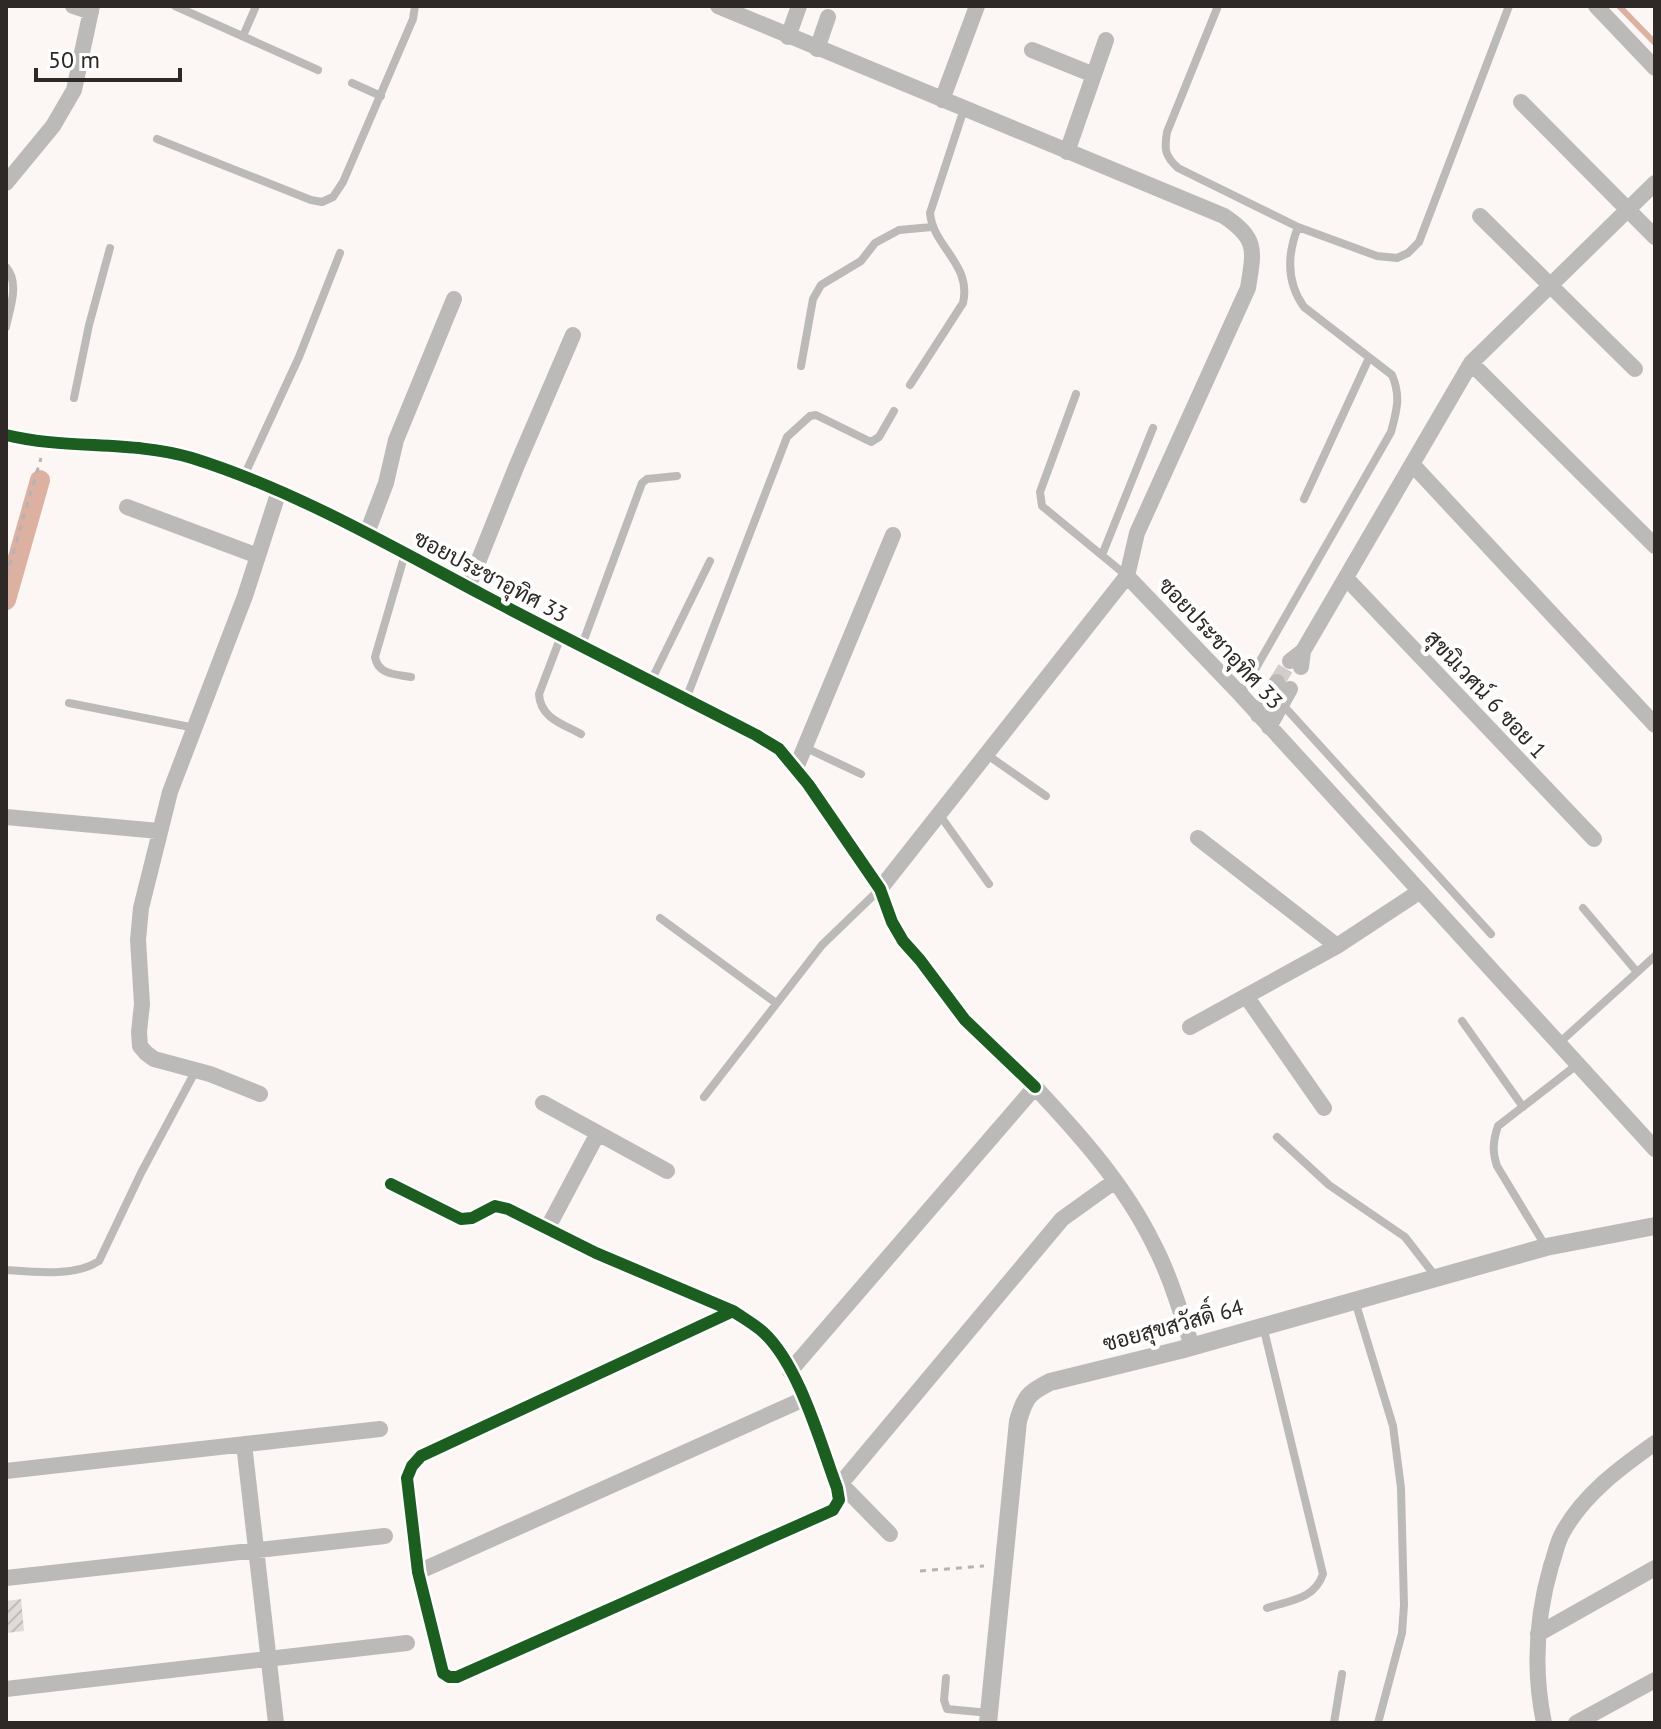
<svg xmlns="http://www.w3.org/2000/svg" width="1661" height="1729" viewBox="0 0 1661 1729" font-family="'PT Sans',Sarabun,sans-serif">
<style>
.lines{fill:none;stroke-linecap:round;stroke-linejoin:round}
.stream{stroke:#ddb1a2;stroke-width:6}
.canal{stroke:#ddb1a2;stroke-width:20}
.building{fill:url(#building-hatch)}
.minor-tunnel{stroke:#d3cdcc;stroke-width:16;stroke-dasharray:16 8;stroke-linecap:butt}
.path{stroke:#b6b3b2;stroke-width:3;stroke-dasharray:6 6;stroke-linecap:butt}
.service{stroke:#bcbab9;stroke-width:8}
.minor{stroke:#bcbab9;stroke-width:16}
.tertiary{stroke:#bcbab9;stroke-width:18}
.cycleway-casing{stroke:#fff;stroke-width:17}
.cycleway{stroke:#1b5e20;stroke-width:12}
.labels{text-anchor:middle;stroke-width:8;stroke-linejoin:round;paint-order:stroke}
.street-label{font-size:22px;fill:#2e2826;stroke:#fff}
</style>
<defs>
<pattern id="building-hatch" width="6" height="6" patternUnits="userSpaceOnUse" patternTransform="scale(2)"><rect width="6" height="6" fill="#e0dbda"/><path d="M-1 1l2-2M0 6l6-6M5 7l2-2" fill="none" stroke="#c0bcbb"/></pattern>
</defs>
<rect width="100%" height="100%" fill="#fcf6f5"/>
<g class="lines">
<path class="stream" d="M1619,6L1655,43"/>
<path class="canal" d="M6,600L40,480"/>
</g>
<path class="building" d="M21,1599L24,1631L6,1633V1601Z"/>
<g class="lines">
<path class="minor-tunnel" d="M1277,682L1290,661"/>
<path class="path" d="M6,577L41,458
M920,1571L984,1566"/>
<path class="service" d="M175,6L318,70
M1218,6L1167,132C1164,150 1165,156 1178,168L1298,227L1377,256L1397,258L1408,253L1419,242L1509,6
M243,36L256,6
M352,83L381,96
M157,139L311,200L322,202L333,197L343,182L413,19L415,6
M6,267C20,283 10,308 6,327
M801,366L813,299L821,285L861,261L875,243L899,230L932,227
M910,385L963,303C972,264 933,247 930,213L964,109
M1076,394L1040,492L1042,506L1127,576
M74,398L89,325L110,248
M244,476L299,357L340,253
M1304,499L1369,358
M405,554L375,657C378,675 396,674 411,677
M1102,555L1153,428
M561,636L539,694C540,718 563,724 581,734
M582,645L642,483L647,479L677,476
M651,681L710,561
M1241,694L1391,432C1397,410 1401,396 1392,375L1304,307C1286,282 1287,255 1298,227
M686,699L787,437L810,416L816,415L871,442L879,437L894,411
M69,703L195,728
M1282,704L1491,934
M804,747L861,774
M986,754L1046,796
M939,814L989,884
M1583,908L1637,972
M660,918L776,1003
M1462,1021L1523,1107
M1558,1044L1655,956
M704,1097L822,945L880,889
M1277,1137L1329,1185L1405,1237L1436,1277
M1546,1247L1497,1166C1492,1151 1493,1141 1498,1126L1578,1064
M6,1270C34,1272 75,1277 99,1261L141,1173L196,1070
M1355,1301L1393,1426L1401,1488L1404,1605L1402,1633L1378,1723
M1263,1326L1323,1574C1314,1600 1290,1600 1267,1608
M946,1678L944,1700L947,1709L989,1713
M1334,1723L1342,1674"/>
<path class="minor" d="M73,6L91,12
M718,6L1224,216C1258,239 1254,250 1248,288L1137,533L1127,576
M1596,6L1655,68
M788,37L799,6
M817,49L828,17
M1032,50L1094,75
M942,100L977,6
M1521,102L1655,237
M1067,152L1106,40
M6,183L53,126L74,90L92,6
M1480,216L1635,369
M1471,363L1655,546
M6,435C67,450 131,440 192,458C294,490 387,544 481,594C572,642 665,688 756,735L779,749L808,784L880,889L892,922L903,941L920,960L965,1020L1035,1087
M1412,464L1655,725
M127,507L258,556
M367,533L386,483L396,440L454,299
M1346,578L1594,839
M468,587L517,465L573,335
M1303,651L1471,363L1655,183
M1290,661L1303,651L1301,667
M1258,715L1277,682
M1269,727L1290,689
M796,768L893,535
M6,817L159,831
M1198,838L1337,946
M880,889L1127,576L1241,695L1655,1149
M1246,996L1324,1108
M1190,1027L1337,946L1419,892
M260,1094L210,1074L154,1059L146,1053L140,1046L139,1032L142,1004L138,940L141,908L170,792L245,596L279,491
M543,1103L667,1171
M391,1184L461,1219L472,1218L495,1206L508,1209L596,1253L733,1311C743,1318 754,1324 763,1332C799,1365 820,1442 837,1488L839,1500L833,1510L457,1677H449L443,1673L418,1572L407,1478L412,1466L421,1456L733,1311
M547,1229L598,1133
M790,1371L1035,1087C1079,1134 1124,1184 1153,1243C1170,1275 1180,1311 1192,1346
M244,1444L276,1723
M6,1471L380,1429
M841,1484L890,1534
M837,1488L1062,1219L1115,1181
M418,1572L804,1399
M6,1578L385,1536
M1538,1634L1655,1568
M6,1689L407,1643
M1544,1723C1533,1670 1536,1618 1551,1566C1555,1555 1557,1542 1563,1532C1584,1494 1621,1467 1655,1443
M1576,1723L1655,1680"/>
<path class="tertiary" d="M988,1723L1018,1421C1025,1397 1028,1393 1050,1382L1180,1350L1546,1247L1655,1226"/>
<g class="cycleway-casing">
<path id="cycleway" d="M6,435C67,450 131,440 192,458C294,490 387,544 481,594C572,642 665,688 756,735L779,749L808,784L880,889L892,922L903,941L920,960L965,1020L1035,1087
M391,1184L461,1219L472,1218L495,1206L508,1209L596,1253L733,1311C743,1318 754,1324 763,1332C799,1365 820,1442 837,1488L839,1500L833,1510L457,1677H449L443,1673L418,1572L407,1478L412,1466L421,1456L733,1311"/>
</g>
<use href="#cycleway" class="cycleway"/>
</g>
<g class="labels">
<g class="street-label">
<text transform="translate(491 576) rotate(28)" y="8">ซอยประชาอุทิศ 33</text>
<text transform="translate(1221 643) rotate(47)" y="8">ซอยประชาอุทิศ 33</text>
<text transform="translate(1486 694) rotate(47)" y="8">สุขนิเวศน์ 6 ซอย 1</text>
<text transform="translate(1173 1325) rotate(-15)" y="8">ซอยสุขสวัสดิ์ 64</text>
</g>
</g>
<rect width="1661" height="1729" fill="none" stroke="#2e2826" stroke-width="16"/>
<path d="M36 68v12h144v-12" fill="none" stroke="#2e2826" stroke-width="4"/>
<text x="48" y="68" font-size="24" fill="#2e2826" stroke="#ffffff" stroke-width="6" paint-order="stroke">50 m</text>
</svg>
